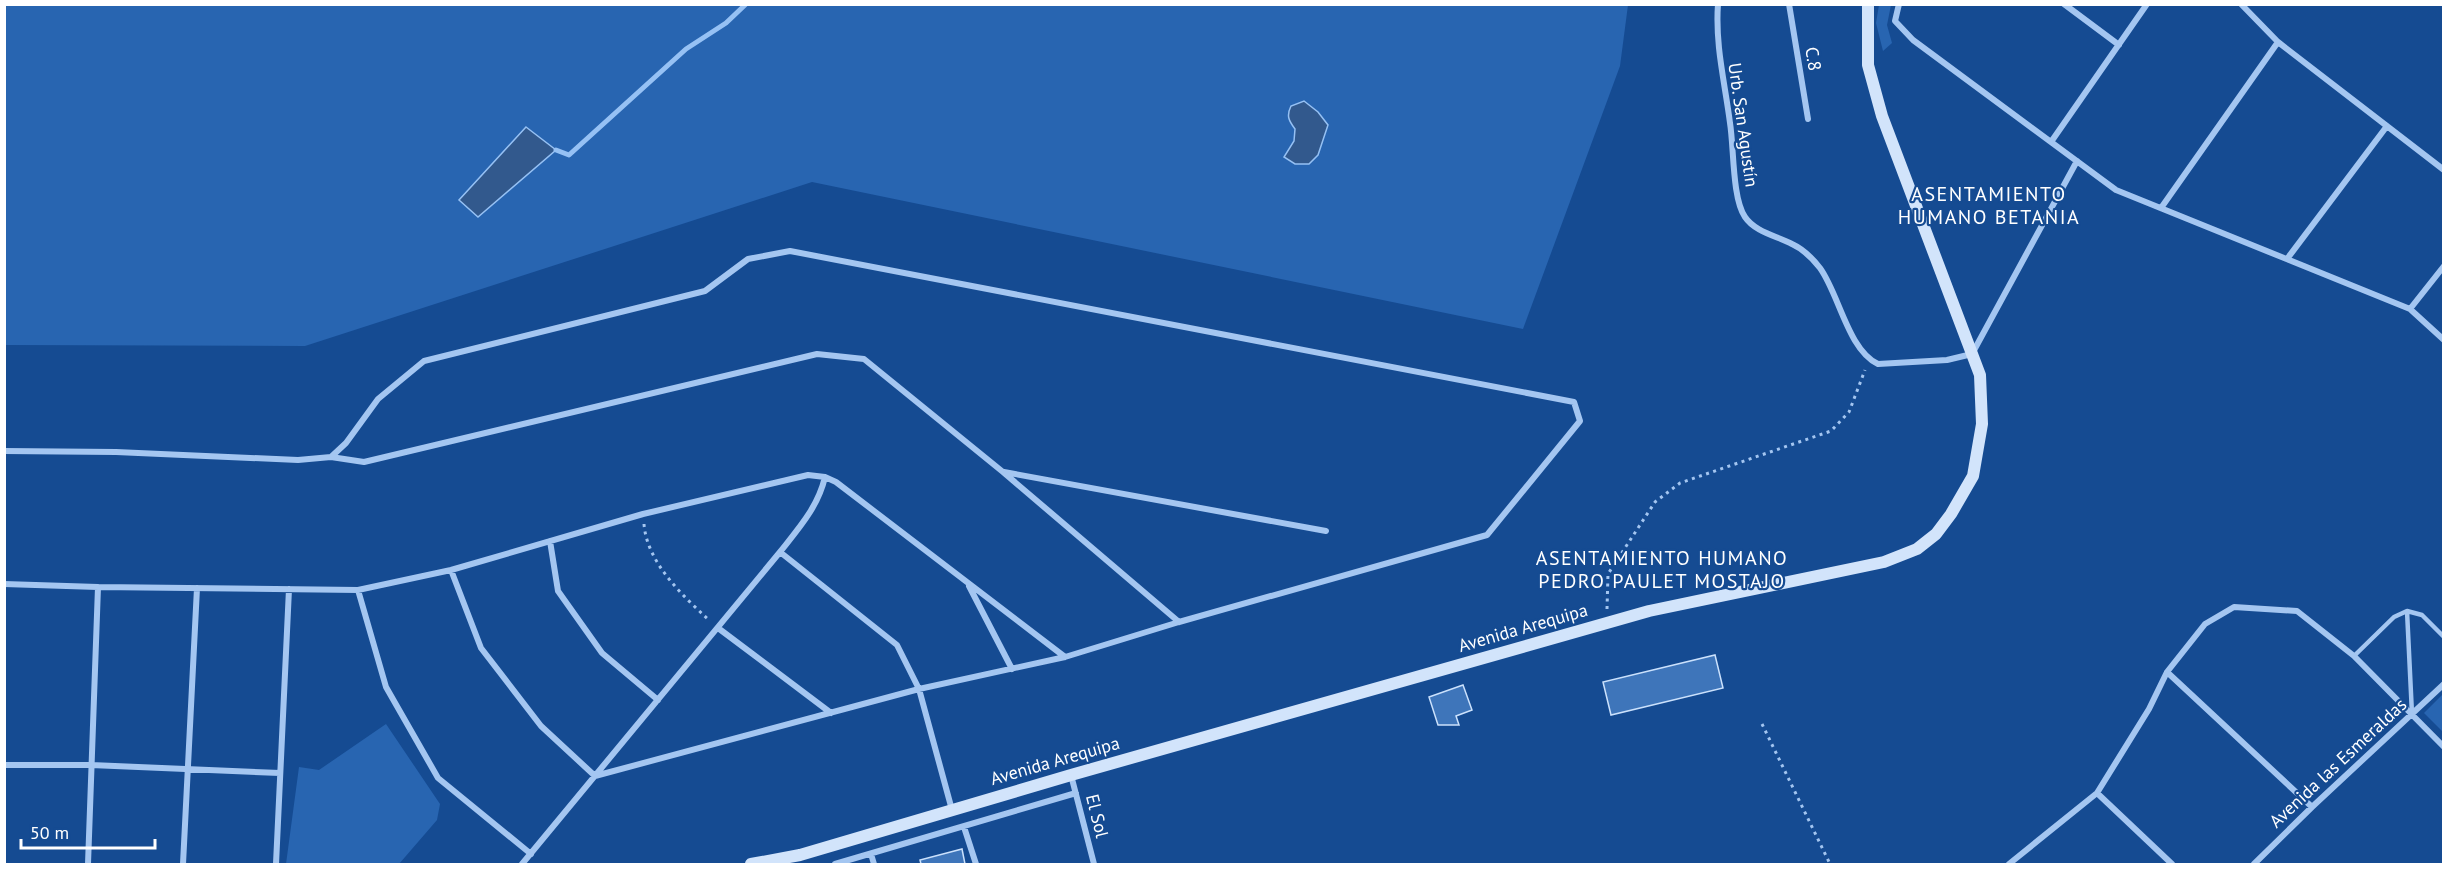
<svg xmlns="http://www.w3.org/2000/svg" width="2448" height="869" viewBox="0 0 2448 869" font-family="'PT Sans',sans-serif">
<style>
.green{fill:#2865b1}
.water{fill:#32598d;stroke:#96c1f4;stroke-width:1.5}
.lines{fill:none;stroke-linecap:round;stroke-linejoin:round}
.stream{stroke:#96c1f4;stroke-width:5}
.building{fill:#3e75ba;stroke:#cbe1fc;stroke-width:1.5}
.path{stroke:#a4c6f1;stroke-width:3;stroke-dasharray:3 4.5;stroke-linecap:butt}
.lane{stroke:#a4c6f1;stroke-width:4.5}
.street{stroke:#a4c6f1;stroke-width:6}
.secondary{stroke:#d2e4fb;stroke-width:12}
.labels{text-anchor:middle;stroke-width:4.5;stroke-linejoin:round;paint-order:stroke}
.street-label{font-size:18px;fill:#fff;stroke:#154b92}
.neighbourhood-label{font-size:20px;letter-spacing:1.5px;fill:#fff;stroke:#154b92}
</style>
<rect width="100%" height="100%" fill="#154b92"/>
<path class="green" d="M5,5H1628L1620,66L1523,329L812,182L305,346L5,345Z
M1879,5H1891L1887,25L1892,43L1883,51L1876,23Z
M2443,694V732L2424,713Z
M386,724L440,804L437,820L399,864H286L299,767L319,770Z"/>
<path class="water" d="M1304,101L1318,112L1328,125L1318,155L1309,164H1295L1284,157L1294,141L1295,129C1289,121 1286,116 1291,106Z
M526,127L556,150L478,217L459,200Z"/>
<g class="lines">
<path class="stream" d="M556,150L569,155L686,49L726,23L746,4"/>
</g>
<path class="building" d="M1715,655L1723,688L1611,715L1603,682Z
M1463,685L1472,710L1456,716L1459,725H1438L1429,697Z
M962,849L965,864H921L920,860Z"/>
<g class="lines">
<path class="path" d="M644,524C647,563 683,596 710,621
M1607,609L1608,574L1655,502L1680,483L1831,431L1849,412L1865,370
M1762,724L1830,864"/>
<path class="lane" d="M2407,611L2412,714
M2354,656L2394,617L2407,611L2422,615L2444,637"/>
<path class="street" d="M1718,4C1715,46 1725,83 1730,123C1734,147 1732,198 1745,217C1755,232 1777,236 1792,244C1803,249 1813,259 1820,268C1839,294 1848,350 1878,364L1947,360L1972,354L2077,161
M1789,4L1808,119
M1899,4L1895,21L1913,40L2116,190L2410,309L2444,340
M2064,4L2119,45
M2241,4L2278,42L2444,170
M2051,142L2147,4
M2161,208L2278,42
M2287,259L2387,126
M2410,309L2444,266
M4,451L116,452L298,460L331,457L346,443L378,399L424,361L705,291L748,259L790,251L1574,402L1580,421L1487,535L1179,622L1065,657L919,689L595,776L541,726L481,648L451,570
M331,457L364,462L817,354L864,359L1003,472L1179,622
M1004,472L1326,531
M550,541L558,591L602,653L658,700
M780,552L897,645L919,689L952,810
M4,584L98,587L358,590L451,570L643,514L808,475L825,477L836,482L1065,657
M969,586L1012,669
M358,590L386,687L438,778L531,854
M718,628L831,713
M2167,672L2312,807
M4,765H91L280,773
M1071,775L1094,864
M2097,793L2172,864
M964,827L976,864
M871,854L874,864
M88,864L98,587
M183,864L197,588
M276,864L289,589
M522,864L780,552C799,528 818,507 825,477
M835,864L1076,793
M2009,864L2097,793L2149,709L2167,672L2205,624L2234,607L2297,611L2354,656L2444,747
M2254,864L2312,807L2444,684"/>
<path class="secondary" d="M751,864L800,855L1071,775L1649,611L1884,562L1917,549L1936,534L1951,514L1973,476L1982,424L1980,375L1882,116L1868,65V4"/>
</g>
<g class="labels">
<g class="street-label">
<text transform="translate(1813 59) rotate(81)" y="6">C.8</text>
<text transform="translate(1743 125) rotate(82)" y="6">Urb. San Agustín</text>
<text transform="translate(1523 628) rotate(-16)" y="6">Avenida Arequipa</text>
<text transform="translate(1055 761) rotate(-16)" y="6">Avenida Arequipa</text>
<text transform="translate(2338 763) rotate(-43)" y="6">Avenida las Esmeraldas</text>
<text transform="translate(1097 816) rotate(76)" y="6">El Sol</text>
</g>
<g class="neighbourhood-label">
<text x="1989" y="201">ASENTAMIENTO<tspan x="1989" dy="23">HUMANO BETANIA</tspan></text>
<text x="1662" y="565">ASENTAMIENTO HUMANO<tspan x="1662" dy="23">PEDRO PAULET MOSTAJO</tspan></text>
</g>
</g>
<rect width="2448" height="869" fill="none" stroke="#ffffff" stroke-width="12"/>
<path d="M21 839v9h134v-9" fill="none" stroke="#ffffff" stroke-width="3"/>
<text x="30" y="839" font-size="18" fill="#ffffff" stroke="#154b92" stroke-width="4.5" paint-order="stroke">50 m</text>
</svg>
